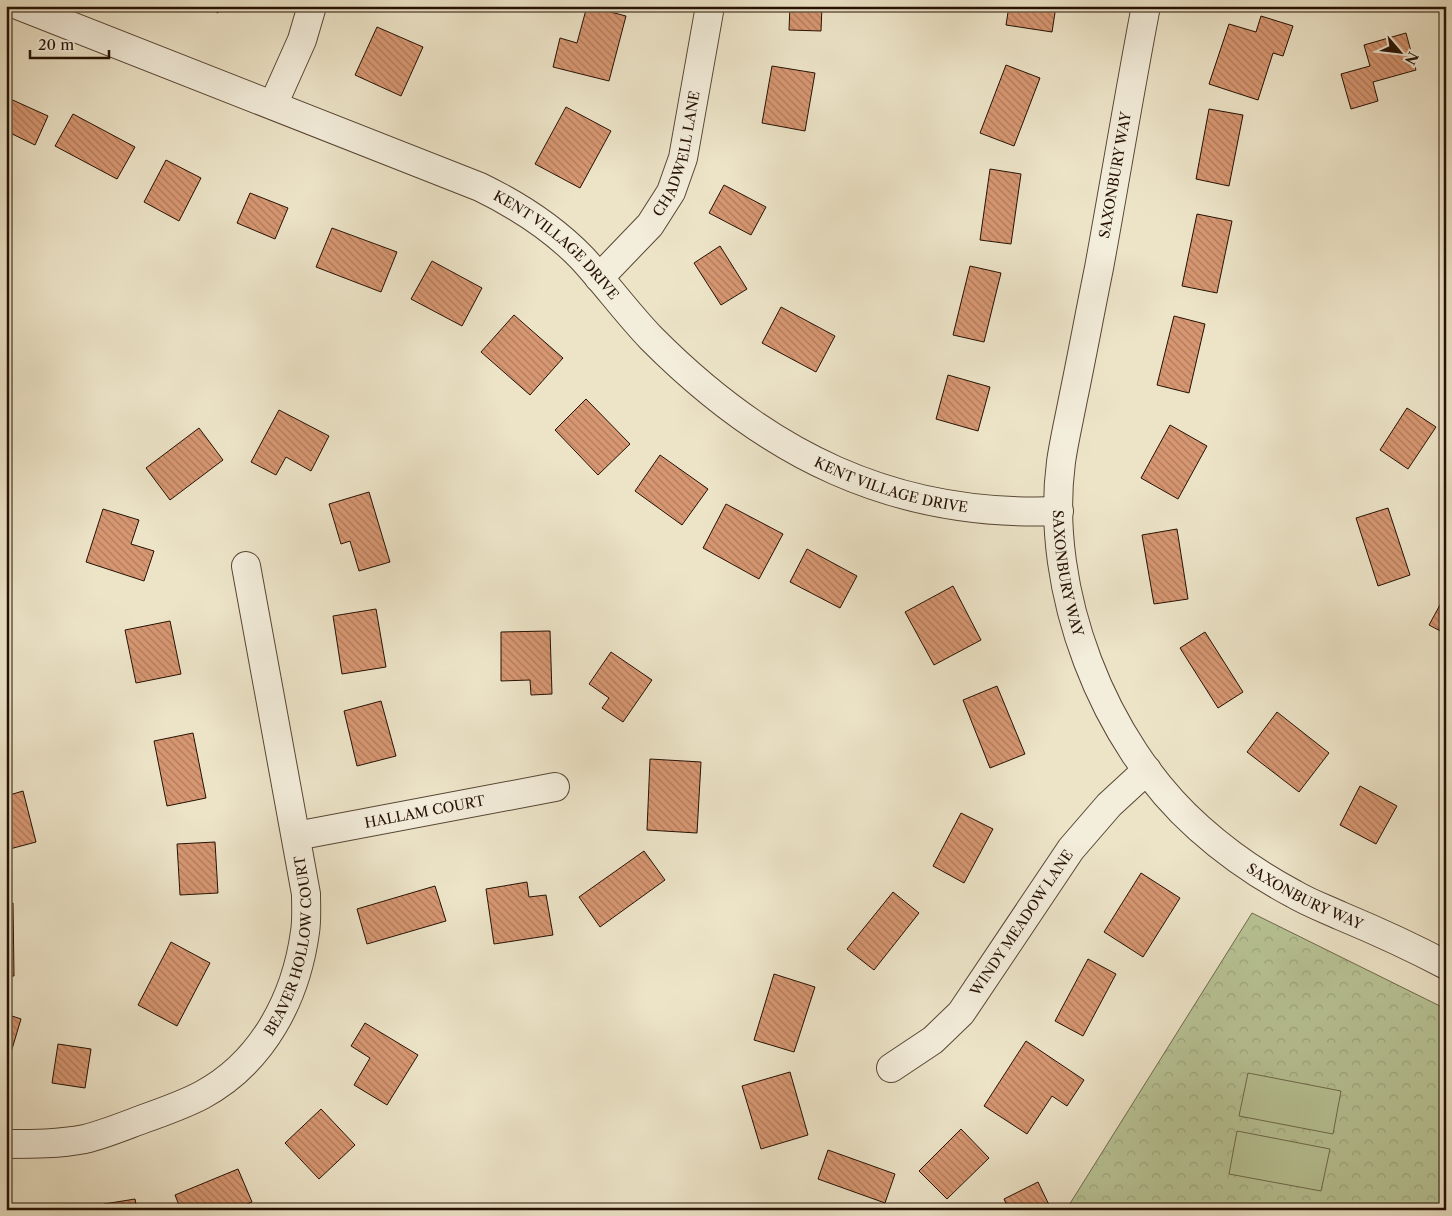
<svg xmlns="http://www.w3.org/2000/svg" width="1452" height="1216" viewBox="0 0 1452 1216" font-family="'Libre Caslon Text',serif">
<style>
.park{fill:url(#park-crowns);stroke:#6e6a4c}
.pitch{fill:#b8c496;stroke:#6e6a4c}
.building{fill:url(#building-back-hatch);stroke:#251103}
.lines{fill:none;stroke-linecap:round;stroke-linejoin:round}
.minor-casing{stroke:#574634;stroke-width:30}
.minor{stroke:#f3eddb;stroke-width:28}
.labels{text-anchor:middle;stroke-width:4.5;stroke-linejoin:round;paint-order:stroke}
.street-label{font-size:14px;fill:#251103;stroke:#f3eddb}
</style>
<defs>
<pattern id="park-crowns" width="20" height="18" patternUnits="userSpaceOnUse" patternTransform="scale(1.25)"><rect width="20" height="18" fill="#b8c496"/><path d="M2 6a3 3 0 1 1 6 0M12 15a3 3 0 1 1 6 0" fill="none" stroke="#9ea780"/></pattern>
<pattern id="building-back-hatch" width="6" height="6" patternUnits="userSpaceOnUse" patternTransform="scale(1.25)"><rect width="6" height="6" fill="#d79772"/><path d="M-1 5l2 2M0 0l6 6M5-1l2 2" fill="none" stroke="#ae7a5b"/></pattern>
</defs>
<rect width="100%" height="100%" fill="#ede4c8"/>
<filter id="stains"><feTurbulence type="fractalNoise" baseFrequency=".004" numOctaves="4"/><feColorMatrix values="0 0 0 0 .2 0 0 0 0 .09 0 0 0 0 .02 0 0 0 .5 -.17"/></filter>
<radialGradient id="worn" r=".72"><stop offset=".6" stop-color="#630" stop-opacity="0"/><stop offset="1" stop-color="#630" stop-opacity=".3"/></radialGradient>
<path class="park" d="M1252,913L1446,1009V1210H1066Z"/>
<path class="pitch" d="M1248,1073L1341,1091L1333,1134L1239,1116Z
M1237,1131L1330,1149L1321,1191L1229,1174Z"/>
<path class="building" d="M205,6H221L218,13Z
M587,6L626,16L609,81L553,67L560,38L577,43Z
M790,6H822L821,31L789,30Z
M1009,6H1056L1052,32L1006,25Z
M1261,16L1293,26L1283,56L1273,53L1258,100L1209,84L1229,24L1256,32Z
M377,27L423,47L401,96L355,75Z
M1406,33L1416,70L1373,82L1378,101L1351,109L1341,74L1370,66L1364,45Z
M1006,65L1040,78L1014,146L980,133Z
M772,66L815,73L805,131L762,123Z
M6,97L48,116L35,145L6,131Z
M566,107L611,131L580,188L535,164Z
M1209,109L1243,115L1229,186L1196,179Z
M73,114L135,147L117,179L55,146Z
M166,160L201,178L179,221L144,202Z
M990,169L1021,174L1011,244L980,240Z
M724,185L766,207L751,235L709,213Z
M250,193L288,208L275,239L237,223Z
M1197,214L1232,221L1217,293L1182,286Z
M332,228L397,252L381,292L316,267Z
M720,246L747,289L721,305L694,263Z
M432,261L482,288L462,326L411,299Z
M970,266L1001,273L984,342L953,335Z
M6,271L12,274L6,288Z
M781,307L835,336L816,372L762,343Z
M514,315L563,358L530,395L481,352Z
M1174,316L1205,324L1189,393L1157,385Z
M948,375L990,387L978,431L936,419Z
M586,399L630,444L598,475L555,430Z
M1407,408L1436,427L1408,469L1380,450Z
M279,410L329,436L311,471L286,457L276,475L251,462Z
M1170,425L1207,446L1178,499L1141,478Z
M199,428L223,460L170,500L146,468Z
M660,455L708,489L682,525L635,491Z
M369,492L390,562L359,571L350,541L341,544L329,504Z
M726,504L783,534L759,579L703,548Z
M1388,508L1410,575L1378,586L1356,518Z
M103,509L139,520L131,544L154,551L144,581L86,562Z
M1177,529L1188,599L1154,604L1142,535Z
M807,549L857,576L840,608L790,582Z
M953,586L981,640L934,665L905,612Z
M1446,594V634L1429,625Z
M376,609L386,667L342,674L333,616Z
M170,621L181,674L136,683L125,630Z
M550,631L552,694L531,695L530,680L501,681V632Z
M1205,632L1243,692L1218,708L1180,648Z
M611,652L652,680L623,722L602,708L609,698L589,684Z
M997,686L1025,754L990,768L963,700Z
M381,701L396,756L357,766L344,711Z
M1277,712L1329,753L1299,792L1247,752Z
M6,714L12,732L6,734Z
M193,733L206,798L167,806L154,741Z
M650,759L701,762L697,833L647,830Z
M1360,786L1397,806L1376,844L1340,825Z
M23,791L36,842L6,850V796Z
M961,813L993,829L964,883L933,866Z
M215,842L218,893L180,895L177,844Z
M644,851L665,880L600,927L579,897Z
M1141,873L1180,898L1143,957L1104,932Z
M527,882L529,897L546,895L553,935L494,944L486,889Z
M435,886L446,921L367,944L357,909Z
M893,892L919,913L874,970L847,949Z
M13,903L14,976H6V904Z
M171,942L210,963L177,1026L138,1005Z
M1088,959L1116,974L1083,1036L1055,1021Z
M774,974L815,987L794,1052L754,1040Z
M6,1014L21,1019L6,1069Z
M365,1023L418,1055L387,1105L354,1085L370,1058L351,1046Z
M1026,1041L1084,1080L1067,1106L1052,1096L1027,1134L984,1106Z
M58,1044L91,1049L85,1088L52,1083Z
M790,1072L808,1135L761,1149L742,1086Z
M321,1109L355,1145L319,1179L285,1143Z
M961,1129L989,1158L947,1199L919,1171Z
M828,1150L895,1174L885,1203L818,1179Z
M238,1169L252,1202L233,1210H181L175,1195Z
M1038,1182L1051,1209L1009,1210L1004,1199Z
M135,1199L137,1210H105L104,1204Z"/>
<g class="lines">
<g class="minor-casing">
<g id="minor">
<path id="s1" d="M20,6L480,187C517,205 553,228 582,258C606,284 627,313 651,338C766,454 893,518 1059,511"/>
<path id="s2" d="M1146,6C1129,94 1115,181 1099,268C1090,312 1082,356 1073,399C1069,420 1064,441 1061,462C1044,590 1103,743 1199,828C1228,854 1260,876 1294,894C1309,903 1326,909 1341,916C1377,931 1412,947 1446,965"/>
<path d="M273,105L302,40L312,6"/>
<path id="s3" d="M599,278L650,225L671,192L683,158L710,6"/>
<path id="s4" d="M296,836L555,787"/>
<path id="s5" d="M891,1068L933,1040L961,1013L1071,849L1109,805L1147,770"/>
<path id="s6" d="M6,1144C33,1144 59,1144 85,1139C105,1134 124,1126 143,1119C163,1112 183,1105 202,1095C263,1062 296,998 305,932C307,920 306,906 306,894L246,566"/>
</g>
</g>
<use href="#minor" class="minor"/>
</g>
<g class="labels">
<g class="street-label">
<text dy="5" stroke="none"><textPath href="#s3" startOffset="151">CHADWELL LANE</textPath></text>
<text transform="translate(1115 175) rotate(-80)" y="5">SAXONBURY WAY</text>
<text dy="5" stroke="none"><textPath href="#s1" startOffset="591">KENT VILLAGE DRIVE</textPath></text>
<text dy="5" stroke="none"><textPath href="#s1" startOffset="1011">KENT VILLAGE DRIVE</textPath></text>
<text dy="5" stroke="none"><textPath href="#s2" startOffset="576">SAXONBURY WAY</textPath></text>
<text dy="5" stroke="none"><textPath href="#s4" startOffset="131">HALLAM COURT</textPath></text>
<text dy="5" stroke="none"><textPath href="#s2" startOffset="996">SAXONBURY WAY</textPath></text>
<text dy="5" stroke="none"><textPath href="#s5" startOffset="198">WINDY MEADOW LANE</textPath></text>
<text dy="5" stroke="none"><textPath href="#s6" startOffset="388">BEAVER HOLLOW COURT</textPath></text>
</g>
</g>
<rect width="1452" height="1216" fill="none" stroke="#ede4c8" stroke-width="25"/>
<rect x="8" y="8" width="1437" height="1201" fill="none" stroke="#251103" stroke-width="2.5"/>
<rect x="12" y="12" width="1427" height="1191" fill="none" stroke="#251103"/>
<g transform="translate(1400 52) rotate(118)" stroke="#f3eddb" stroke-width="4" paint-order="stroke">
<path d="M0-4L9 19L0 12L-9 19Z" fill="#251103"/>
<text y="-8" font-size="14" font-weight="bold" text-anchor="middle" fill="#251103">N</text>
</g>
<path d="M30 50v8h79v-8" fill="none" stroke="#251103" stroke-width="2.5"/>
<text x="38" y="50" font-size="15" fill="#251103" stroke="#f3eddb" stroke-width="4" paint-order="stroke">20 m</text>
<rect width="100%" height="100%" filter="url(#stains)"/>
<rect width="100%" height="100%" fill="url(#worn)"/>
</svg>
